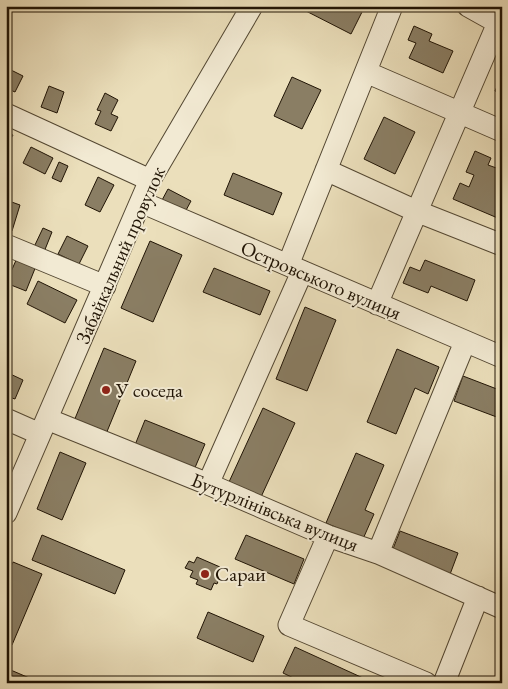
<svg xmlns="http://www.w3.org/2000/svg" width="508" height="689" viewBox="0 0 508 689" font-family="'EB Garamond',serif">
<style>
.building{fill:#8a7e64;stroke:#201405}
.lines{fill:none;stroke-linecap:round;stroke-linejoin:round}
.minor-casing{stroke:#534732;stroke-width:23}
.minor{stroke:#f2ead3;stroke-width:21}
.poi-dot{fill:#8f2418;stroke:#f2ead3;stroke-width:2}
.labels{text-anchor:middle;stroke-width:4;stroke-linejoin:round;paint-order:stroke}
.street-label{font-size:20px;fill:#201405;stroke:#f2ead3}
.poi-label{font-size:20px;fill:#201405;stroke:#f2ead3;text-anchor:start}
</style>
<rect width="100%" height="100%" fill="#ebdfbb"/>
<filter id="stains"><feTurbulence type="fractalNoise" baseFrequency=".004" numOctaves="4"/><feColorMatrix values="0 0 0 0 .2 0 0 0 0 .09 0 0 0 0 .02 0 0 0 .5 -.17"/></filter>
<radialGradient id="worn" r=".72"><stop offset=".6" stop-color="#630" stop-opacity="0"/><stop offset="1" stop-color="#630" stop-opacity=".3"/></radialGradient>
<path class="building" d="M306,6H365L351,34L304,10Z
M414,26L432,34L429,41L453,51L443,73L409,58L416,43L408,40Z
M7,68L23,76L15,92L6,88Z
M502,75V94L495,91Z
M292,77L321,90L302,129L274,116Z
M49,86L64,92L57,113L41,107Z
M105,93L118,100L111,114L118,117L111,131L95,124L101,111L97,110Z
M384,117L415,132L395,174L364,159Z
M6,132L13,135L6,147Z
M31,147L53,158L45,174L23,163Z
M475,151L491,158L488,165L502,170V188L498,198L502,200V214L500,219L453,199L460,183L469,187L474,175L466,172Z
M59,162L68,166L61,182L52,178Z
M233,173L282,193L273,215L224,195Z
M98,177L114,185L100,212L85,205Z
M168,189L191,201L184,214L161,202Z
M6,200L20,205L12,231L6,229Z
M43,228L52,232L44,252L34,247Z
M67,236L88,246L79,264L58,254Z
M150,241L182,255L153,322L121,308Z
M17,258L36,266L26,291L6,283Z
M425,260L475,280L467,301L431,286L428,293L403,283L410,267L420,271Z
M214,268L270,291L260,315L203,292Z
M38,281L77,300L65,323L27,304Z
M305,307L336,320L307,391L276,379Z
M104,348L136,361L106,434L74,421Z
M397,349L439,367L428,394L415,388L396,434L367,422Z
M6,372L23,380L15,399L6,396Z
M463,376L502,391V419L454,401Z
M263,408L295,423L261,497L229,482Z
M145,420L205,444L194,470L135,445Z
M60,452L86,463L62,520L37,509Z
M356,453L384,465L365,510L374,514L363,539L326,523Z
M400,531L458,553L449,577L391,554Z
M42,535L125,570L115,594L32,560Z
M246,535L304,559L294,584L235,559Z
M197,557L220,567L216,578L219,579L217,584L214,583L211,590L196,584L198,580L190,577L193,571L185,568L189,561L194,563Z
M13,562L42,574L12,645L6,643V578Z
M208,612L264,636L253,662L197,638Z
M295,647L374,683H304L283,673Z
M6,668L41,683H6Z"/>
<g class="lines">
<g class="minor-casing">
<path id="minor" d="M468,6L502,25
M366,72L502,131
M6,114L150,180
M326,170L416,211L502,245
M141,202L502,357
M6,245L105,286
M288,265L392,6
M377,304L498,23
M6,419L40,434
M47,419L208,484L328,536L378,553L502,608
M208,484L302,272
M6,513L150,180L252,6
M328,536L289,625L426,683
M378,553L465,342
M444,683L478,597"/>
</g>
<use href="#minor" class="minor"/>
</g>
<g class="poi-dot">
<circle cx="106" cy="390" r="5"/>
<circle cx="205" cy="574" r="5"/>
</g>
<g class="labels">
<g class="street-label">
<text transform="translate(120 255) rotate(-66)" y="7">Забайкальний провулок</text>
<text transform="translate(321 280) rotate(23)" y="7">Островського вулиця</text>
<text transform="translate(275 512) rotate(22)" y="7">Бутурлінівська вулиця</text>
</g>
<g class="poi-label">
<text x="116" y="397">У соседа</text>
<text x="215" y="581">Сараи</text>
</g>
</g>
<rect width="508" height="689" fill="none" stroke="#ebdfbb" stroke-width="25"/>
<rect x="8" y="8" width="493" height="674" fill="none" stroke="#201405" stroke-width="2.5"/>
<rect x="12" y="12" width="483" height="664" fill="none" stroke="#201405"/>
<rect width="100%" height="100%" filter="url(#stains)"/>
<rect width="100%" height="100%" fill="url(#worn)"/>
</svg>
